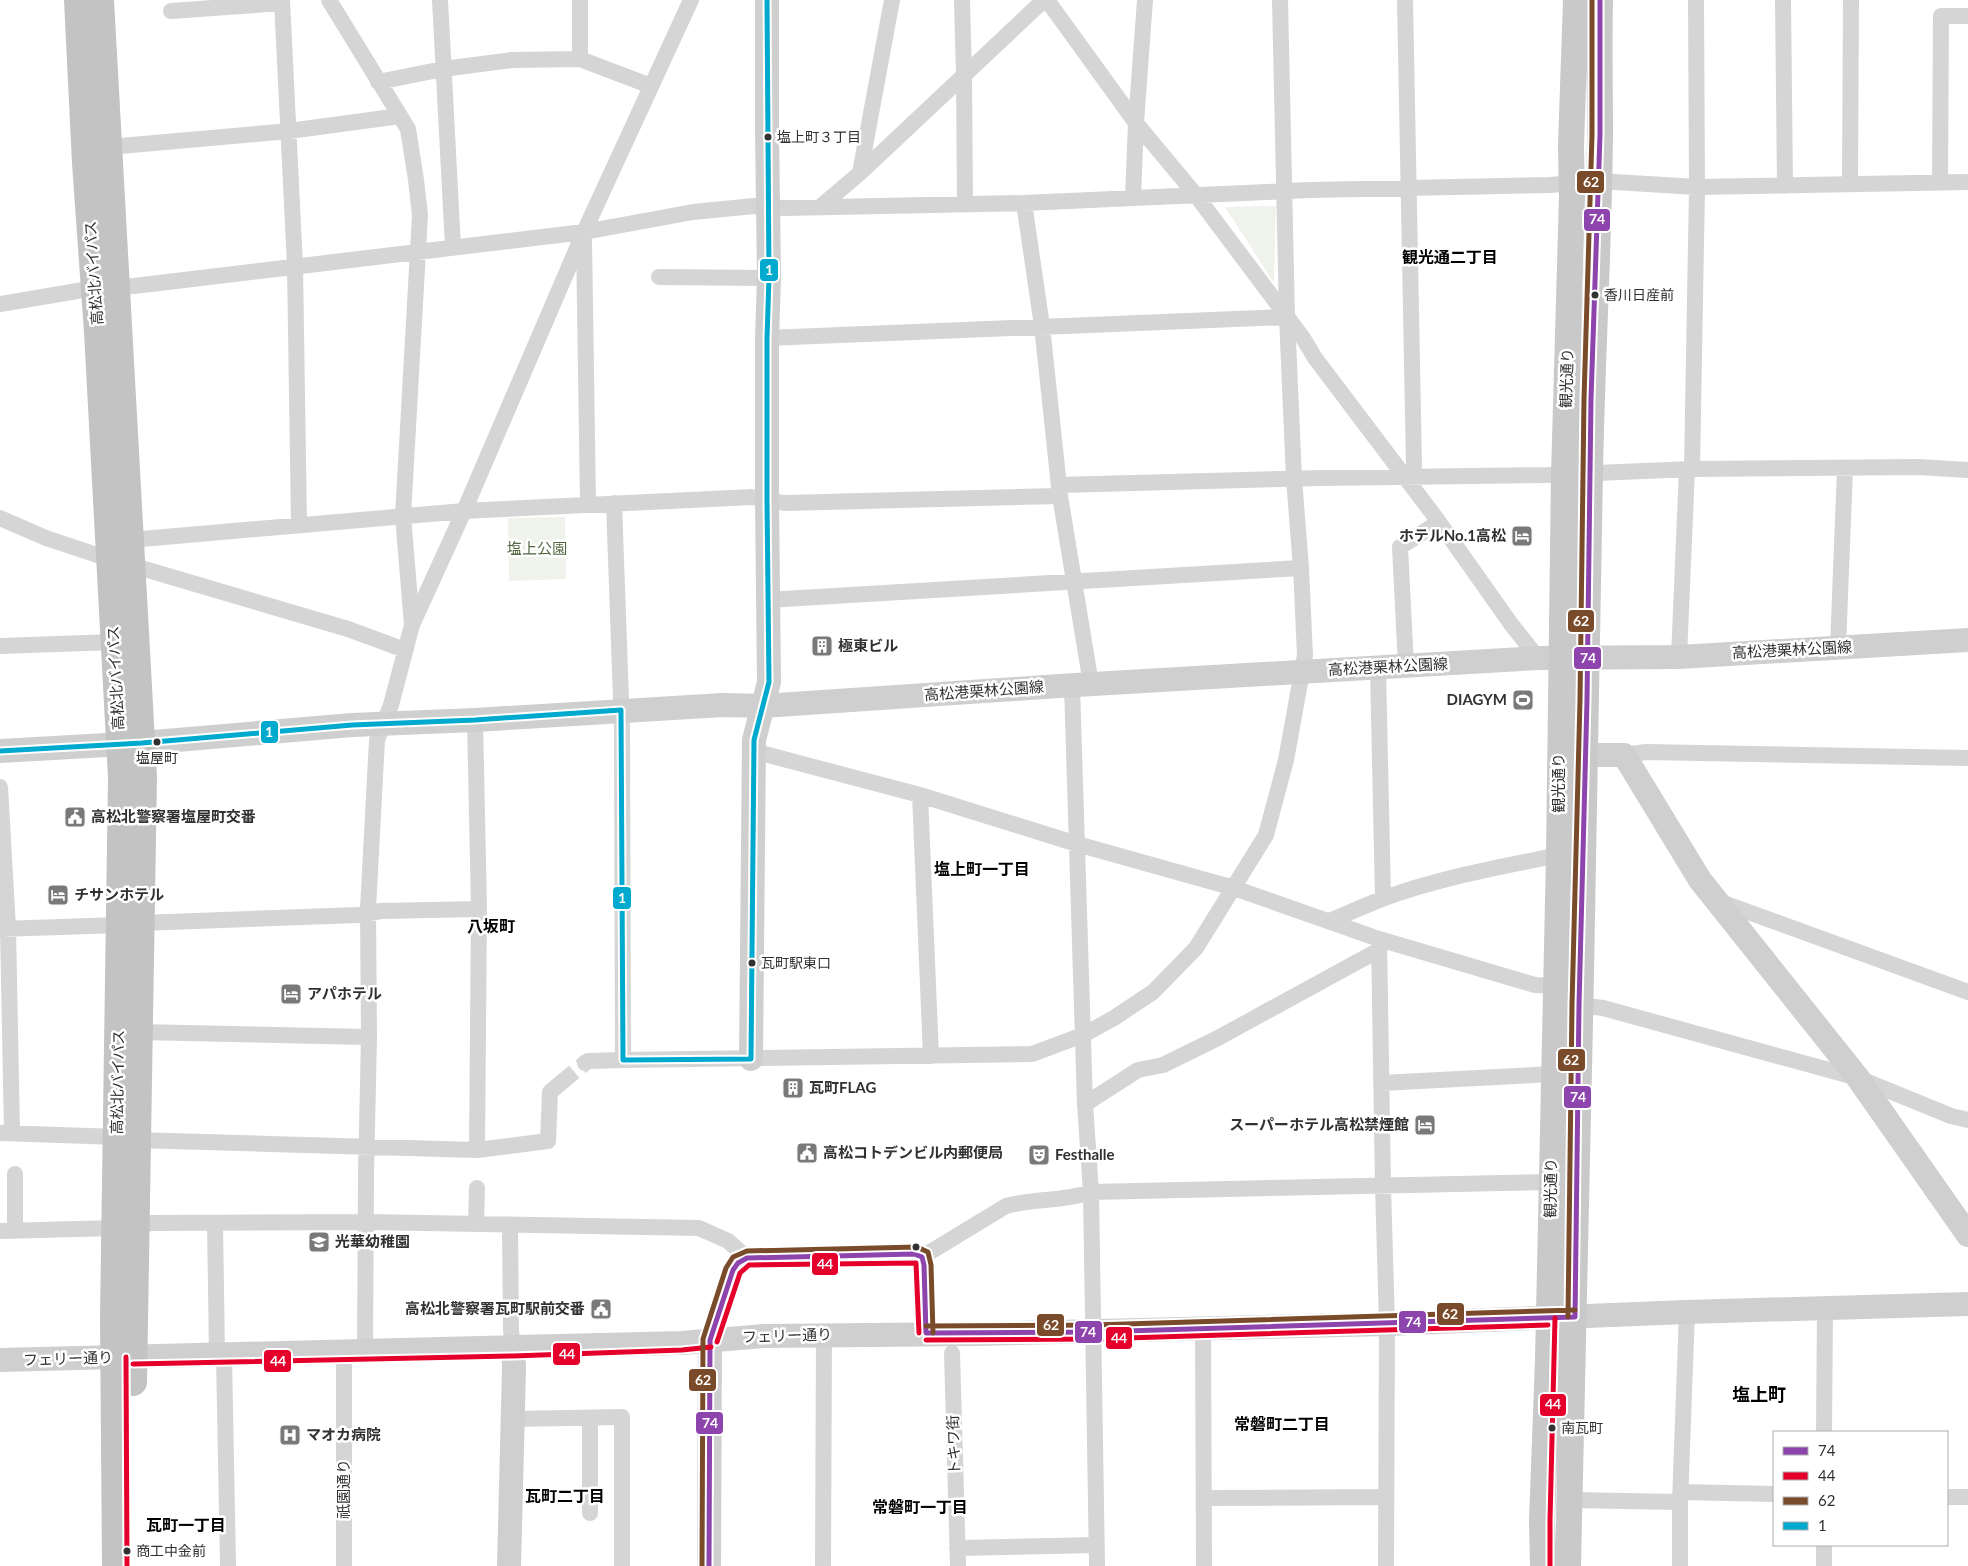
<svg xmlns="http://www.w3.org/2000/svg" width="1968" height="1566" viewBox="0 0 1968 1566" font-family="Lato,'Noto Sans JP',sans-serif">
<style>
.green{fill:#f0f3ec}
.lines{fill:none;stroke-linecap:round;stroke-linejoin:round}
.street-tunnel{stroke:#d6d6d6;stroke-width:16;stroke-dasharray:16 8;stroke-linecap:butt}
.street{stroke:#d5d5d5;stroke-width:16}
.secondary{stroke:#cfcfcf;stroke-width:24}
.primary{stroke:#c9c9c9;stroke-width:26}
.highway{stroke:#c3c3c3;stroke-width:28}
.bus-1-casing{stroke:#fff;stroke-width:9}
.bus-2-casing{stroke:#fff;stroke-width:9}
.bus-3-casing{stroke:#fff;stroke-width:9}
.bus-4-casing{stroke:#fff;stroke-width:9}
.bus-1{stroke:#8e44ad;stroke-width:5}
.bus-2{stroke:#e4002b;stroke-width:5}
.bus-3{stroke:#7a4b2a;stroke-width:5}
.bus-4{stroke:#00a9ce;stroke-width:5}
.bus-dot{fill:#313131;stroke:#fff;stroke-width:2}
.labels{text-anchor:middle;stroke-width:5;stroke-linejoin:round;paint-order:stroke}
.bus-label{font-size:14px;fill:#313131;stroke:#fff;text-anchor:start}
.street-label{font-size:15px;fill:#313131;stroke:#fff}
.poi-label{font-size:15px;font-weight:bold;fill:#313131;stroke:#fff;text-anchor:start}
.park-label{font-size:15px;fill:#546941;stroke:#fff}
.neighbourhood-label{font-size:16px;font-weight:bold;fill:#000;stroke:#fff}
.quarter-label{font-size:18px;font-weight:bold;fill:#000;stroke:#fff}
.line-badge{stroke:#fff;stroke-width:2}
.badge-label{font-size:14px;text-anchor:middle;font-weight:bold;fill:#fff}
</style>
<rect width="100%" height="100%" fill="#fff"/>
<path class="green" d="M1276,206L1274,283L1225,207Z
M565,517L566,579L509,581L508,518Z"/>
<g class="lines">
<path class="street-tunnel" d="M562,1082L585,1063"/>
<path class="street" d="M282,0L295,266L299,524
M329,0L408,129L416,180L420,215L403,516L412,625
M440,0L453,247
M962,0L964,76L965,204
M1047,0L1136,123L1195,194L1303,338L1315,358L1439,522L1511,624L1538,658
M1405,0L1414,466L1405,477
M1783,0L1785,186
M171,11L282,3
M580,59V0
M378,82L443,69L512,60L580,59L651,86
M109,147L289,131L400,116
M860,173L892,0
M1940,182L1941,16H1968
M1850,183L1851,0
M1133,197L1136,123L1145,0
M1024,203L1042,326L1060,496L1091,684
M820,207L860,173L1044,0
M584,239L588,504
M659,277L769,278
M0,304L95,288L134,286L584,232L693,212L754,206L784,208L1024,203L1311,190L1550,185L1598,181L1697,187L1968,182
M767,338L1287,317
M1692,469L1697,187L1696,0
M1059,485L1319,478L1548,475L1692,469L1918,467L1968,470
M614,503L622,728L623,1060
M0,518L46,538L97,555L348,629L405,650
M130,540L464,511L752,497L784,503L1060,496
M767,600L1301,568
M0,646L114,642
M1838,647L1845,469
M1679,657L1687,469
M1406,666L1400,547L1439,522
M1378,668L1383,899
M1072,686L1085,1104L1091,1192L1097,1566
M475,720L479,909L477,1150
M753,751L920,795L1077,844L1234,888L1379,939L1535,985L1556,986
M1624,755L1646,752L1968,758
M0,787L8,928L12,1133
M920,795L931,1056
M1718,901L1968,992
M1329,921C1346,914 1364,906 1382,899C1438,878 1500,867 1559,855
M141,923L358,915L381,911L479,909
M0,929L120,925
M1379,939L1383,1186L1387,1324L1386,1566
M1579,1005L1603,1008L1858,1078L1951,1116L1968,1120
M138,1032L369,1037
M585,1063L588,1061L623,1060L1032,1054L1083,1035L1114,1018L1153,992L1196,948L1266,835L1286,760L1305,655L1301,568L1294,479L1287,317L1280,0
M1381,1083L1554,1074
M1085,1104L1138,1070L1163,1065L1218,1038L1379,950
M0,1133L118,1137
M137,1140L477,1150L548,1141L550,1092L562,1082
M215,1223L217,1355
M476,1224L477,1188
M510,1225L511,1330L513,1349
M0,1231L116,1228L152,1223L366,1222L699,1228L728,1241L747,1258
M15,1231V1174
M922,1257L1006,1206C1035,1198 1062,1202 1091,1192L1551,1182
M1203,1328L1204,1566
M344,1351V1566
M365,1351L366,1174L369,1037L368,909L377,740L391,705L412,625L464,511L584,232L691,0
M952,1353L958,1566
M224,1355L228,1566
M513,1419L622,1417V1566
M1824,1432L1825,1308
M1681,1492L1774,1494
M1947,1497H1968
M1205,1498L1386,1497
M1570,1500L1680,1502
M590,1513V1418
M1824,1545V1566
M957,1548L1097,1545
M823,1566L824,1334
M1680,1566V1502L1687,1312"/>
<path class="secondary" d="M0,751L142,743L352,725L475,720L723,705L763,706L1059,686L1538,658L1679,657L1968,640
M1586,755H1624L1700,880L1858,1078L1968,1235
M751,1059L754,740L769,682L767,501V338L769,278L767,130V0
M0,1360L682,1343L764,1336L977,1334L1387,1324L1687,1312L1968,1304
M509,1566L514,1368L513,1349
M709,1566L710,1340"/>
<path class="primary" d="M1543,1566L1542,1520L1548,1360L1559,855L1564,474L1572,196L1571,146L1576,0
M1568,1566C1577,1201 1584,837 1590,472C1592,359 1599,247 1600,134C1600,89 1599,45 1600,0"/>
<path class="highway" d="M78,0L86,163L98,332L122,778L114,1318L116,1566
M100,0L143,777L133,1382"/>
<g class="bus-1-casing">
<path id="bus-1" d="M1575,1317L1579,1005L1587,700L1591,399L1600,135V0
M926,1333L1093,1332L1575,1317
M709,1566L710,1340L733,1270L738,1263L747,1258L914,1254L922,1257L924,1265L926,1333"/>
</g>
<g class="bus-2-casing">
<path id="bus-2" d="M926,1340L1093,1339L1548,1325
M717,1342L740,1273L749,1265L916,1263L919,1333
M126,1357L127,1566
M133,1364L513,1356L682,1350L711,1347
M1550,1566V1520L1555,1318"/>
</g>
<g class="bus-3-casing">
<path id="bus-3" d="M1568,1317L1572,1005L1580,700L1584,399L1592,135V0
M926,1326L1093,1325L1575,1310
M702,1566L703,1339L726,1268L733,1257L747,1251L917,1247L928,1252L931,1265L933,1333"/>
</g>
<g class="bus-4-casing">
<path id="bus-4" d="M0,751L142,743L352,725L475,720L621,710L623,1060L751,1059L754,740L769,682L767,501V338L769,278L767,0"/>
</g>
<use href="#bus-1" class="bus-1"/>
<use href="#bus-2" class="bus-2"/>
<use href="#bus-3" class="bus-3"/>
<use href="#bus-4" class="bus-4"/>
</g>
<defs>
<g id="hotel-square" transform="scale(1.125)"><rect x="-9" y="-9" width="18" height="18" rx="4" fill="#797979" stroke="#fff"/><path d="M-6-4.5h1.5V1H6V5H4.5V3h-9V5H-6ZM-4 0a1.8 1.8 0 1 1 3.6 0ZM.5 0V-2.5h3Q6-2.5 6 0Z" fill="#fff"/></g>
<g id="building-square" transform="scale(1.125)"><rect x="-9" y="-9" width="18" height="18" rx="4" fill="#797979" stroke="#fff"/><path d="M-4-6H4V6H1V3H-1V6H-4ZM-2.5-4.3h1.7v1.8h-1.7ZM.8-4.3h1.7v1.8H.8ZM-2.5-1h1.7V.8h-1.7ZM.8-1h1.7V.8H.8Z" fill="#fff"/></g>
<g id="stadium-square" transform="scale(1.125)"><rect x="-9" y="-9" width="18" height="18" rx="4" fill="#797979" stroke="#fff"/><path d="M0-5a6.5 5 0 1 0 0 10a6.5 5 0 1 0 0-10ZM-3.5-1.8h7v3.6h-7Z" fill="#fff"/></g>
<g id="civic-square" transform="scale(1.125)"><rect x="-9" y="-9" width="18" height="18" rx="4" fill="#797979" stroke="#fff"/><path d="M-.6-6.5H3V-4.5H.6V-3L4-1V1h2V6H-6V1h2V-1L-.6-3ZM-1.2 2.5V6h2.4V2.5Z" fill="#fff"/></g>
<g id="theatre-square" transform="scale(1.125)"><rect x="-9" y="-9" width="18" height="18" rx="4" fill="#797979" stroke="#fff"/><path d="M-5-5.5Q0-4 5-5.5V0Q5 5 0 6Q-5 5-5 0ZM-3.3-2.5H-1v1.5H-3.3ZM1-2.5H3.3v1.5H1ZM-2.8 1Q0 5.5 2.8 1Z" fill="#fff"/></g>
<g id="school-square" transform="scale(1.125)"><rect x="-9" y="-9" width="18" height="18" rx="4" fill="#797979" stroke="#fff"/><path d="M0-5L7-2L0 1L-7-2ZM-4 1L0 2.5L4 1V4Q0 6-4 4Z" fill="#fff"/></g>
<g id="hospital-square" transform="scale(1.125)"><rect x="-9" y="-9" width="18" height="18" rx="4" fill="#797979" stroke="#fff"/><path d="M-5-5h3v3.5h4V-5h3V5h-3V1.5h-4V5h-3Z" fill="#fff"/></g>
</defs>
<g fill-rule="evenodd">
<use href="#hotel-square" x="1522" y="536"/>
<use href="#building-square" x="822" y="646"/>
<use href="#stadium-square" x="1523" y="700"/>
<use href="#civic-square" x="75" y="817"/>
<use href="#hotel-square" x="58" y="895"/>
<use href="#hotel-square" x="291" y="994"/>
<use href="#building-square" x="793" y="1088"/>
<use href="#hotel-square" x="1425" y="1125"/>
<use href="#civic-square" x="807" y="1153"/>
<use href="#theatre-square" x="1039" y="1155"/>
<use href="#school-square" x="319" y="1242"/>
<use href="#civic-square" x="601" y="1309"/>
<use href="#hospital-square" x="290" y="1435"/>
</g>
<g class="bus-dot">
<circle cx="768" cy="137" r="4.5"/>
<circle cx="1595" cy="295" r="4.5"/>
<circle cx="157" cy="742" r="4.5"/>
<circle cx="752" cy="963" r="4.5"/>
<circle cx="916" cy="1247" r="4.5"/>
<circle cx="1552" cy="1428" r="4.5"/>
<circle cx="127" cy="1551" r="4.5"/>
</g>
<g class="labels">
<g class="bus-label">
<text x="777" y="142">塩上町３丁目</text>
<text x="1604" y="300">香川日産前</text>
<text x="157" y="763" text-anchor="middle">塩屋町</text>
<text x="761" y="968">瓦町駅東口</text>
<text x="1561" y="1433">南瓦町</text>
<text x="136" y="1556">商工中金前</text>
</g>
<g class="street-label">
<text transform="translate(94 273) rotate(-94)" y="5">高松北バイパス</text>
<text transform="translate(1567 378) rotate(-88)" y="5">観光通り</text>
<text transform="translate(1792 650) rotate(-3)" y="5">高松港栗林公園線</text>
<text transform="translate(1388 667) rotate(-3)" y="5">高松港栗林公園線</text>
<text transform="translate(116 678) rotate(-93)" y="5">高松北バイパス</text>
<text transform="translate(984 691) rotate(-4)" y="5">高松港栗林公園線</text>
<text transform="translate(1559 783) rotate(-90)" y="5">観光通り</text>
<text transform="translate(118 1082) rotate(-89)" y="5">高松北バイパス</text>
<text transform="translate(1551 1188) rotate(-89)" y="5">観光通り</text>
<text transform="translate(787 1336) rotate(-2)" y="5">フェリー通り</text>
<text transform="translate(68 1359) rotate(-2)" y="5">フェリー通り</text>
<text transform="translate(954 1445) rotate(-92)" y="5">トキワ街</text>
<text transform="translate(344 1489) rotate(-90)" y="5">祇園通り</text>
</g>
<g class="poi-label">
<text x="1506" y="541" text-anchor="end">ホテルNo.1高松</text>
<text x="838" y="651">極東ビル</text>
<text x="1507" y="705" text-anchor="end">DIAGYM</text>
<text x="91" y="822">高松北警察署塩屋町交番</text>
<text x="74" y="900">チサンホテル</text>
<text x="307" y="999">アパホテル</text>
<text x="809" y="1093">瓦町FLAG</text>
<text x="1409" y="1130" text-anchor="end">スーパーホテル高松禁煙館</text>
<text x="823" y="1158">高松コトデンビル内郵便局</text>
<text x="1055" y="1160">Festhalle</text>
<text x="335" y="1247">光華幼稚園</text>
<text x="585" y="1314" text-anchor="end">高松北警察署瓦町駅前交番</text>
<text x="306" y="1440">マオカ病院</text>
</g>
<g class="park-label">
<text x="537" y="554">塩上公園</text>
</g>
<g class="neighbourhood-label">
<text x="1450" y="263">観光通二丁目</text>
<text x="982" y="875">塩上町一丁目</text>
<text x="491" y="932">八坂町</text>
<text x="1282" y="1430">常磐町二丁目</text>
<text x="565" y="1502">瓦町二丁目</text>
<text x="920" y="1513">常磐町一丁目</text>
<text x="186" y="1531">瓦町一丁目</text>
</g>
<g class="quarter-label">
<text x="1759" y="1401">塩上町</text>
</g>
</g>
<g class="line-badge">
<rect x="1576" y="170" width="29" height="24" rx="5" fill="#7a4b2a"/>
<rect x="1583" y="208" width="28" height="24" rx="5" fill="#8e44ad"/>
<rect x="759" y="258" width="20" height="24" rx="5" fill="#00a9ce"/>
<rect x="1567" y="609" width="28" height="24" rx="5" fill="#7a4b2a"/>
<rect x="1573" y="646" width="29" height="24" rx="5" fill="#8e44ad"/>
<rect x="260" y="720" width="19" height="24" rx="5" fill="#00a9ce"/>
<rect x="612" y="886" width="20" height="24" rx="5" fill="#00a9ce"/>
<rect x="1557" y="1048" width="29" height="24" rx="5" fill="#7a4b2a"/>
<rect x="1563" y="1085" width="29" height="24" rx="5" fill="#8e44ad"/>
<rect x="811" y="1252" width="28" height="24" rx="5" fill="#e4002b"/>
<rect x="1436" y="1302" width="29" height="24" rx="5" fill="#7a4b2a"/>
<rect x="1398" y="1310" width="29" height="24" rx="5" fill="#8e44ad"/>
<rect x="1036" y="1313" width="29" height="24" rx="5" fill="#7a4b2a"/>
<rect x="1074" y="1320" width="29" height="24" rx="5" fill="#8e44ad"/>
<rect x="1105" y="1326" width="28" height="24" rx="5" fill="#e4002b"/>
<rect x="552" y="1342" width="29" height="24" rx="5" fill="#e4002b"/>
<rect x="263" y="1349" width="29" height="24" rx="5" fill="#e4002b"/>
<rect x="688" y="1368" width="29" height="24" rx="5" fill="#7a4b2a"/>
<rect x="1539" y="1393" width="28" height="24" rx="5" fill="#e4002b"/>
<rect x="695" y="1411" width="29" height="24" rx="5" fill="#8e44ad"/>
</g>
<g class="badge-label">
<text x="1591" y="187">62</text>
<text x="1597" y="224">74</text>
<text x="769" y="275">1</text>
<text x="1581" y="626">62</text>
<text x="1588" y="663">74</text>
<text x="269" y="737">1</text>
<text x="622" y="903">1</text>
<text x="1571" y="1065">62</text>
<text x="1578" y="1102">74</text>
<text x="825" y="1269">44</text>
<text x="1450" y="1319">62</text>
<text x="1413" y="1327">74</text>
<text x="1051" y="1330">62</text>
<text x="1088" y="1337">74</text>
<text x="1119" y="1343">44</text>
<text x="567" y="1359">44</text>
<text x="278" y="1366">44</text>
<text x="703" y="1385">62</text>
<text x="1553" y="1409">44</text>
<text x="710" y="1428">74</text>
</g>
<rect x="1773" y="1431" width="175" height="115" fill="#ffffff" stroke="#adadad"/>
<rect x="1783" y="1447" width="25" height="8" fill="#8e44ad" stroke="#adadad"/>
<text x="1818" y="1456" font-size="15" fill="#313131">74</text>
<rect x="1783" y="1472" width="25" height="8" fill="#e4002b" stroke="#adadad"/>
<text x="1818" y="1481" font-size="15" fill="#313131">44</text>
<rect x="1783" y="1497" width="25" height="8" fill="#7a4b2a" stroke="#adadad"/>
<text x="1818" y="1506" font-size="15" fill="#313131">62</text>
<rect x="1783" y="1522" width="25" height="8" fill="#00a9ce" stroke="#adadad"/>
<text x="1818" y="1531" font-size="15" fill="#313131">1</text>
</svg>
